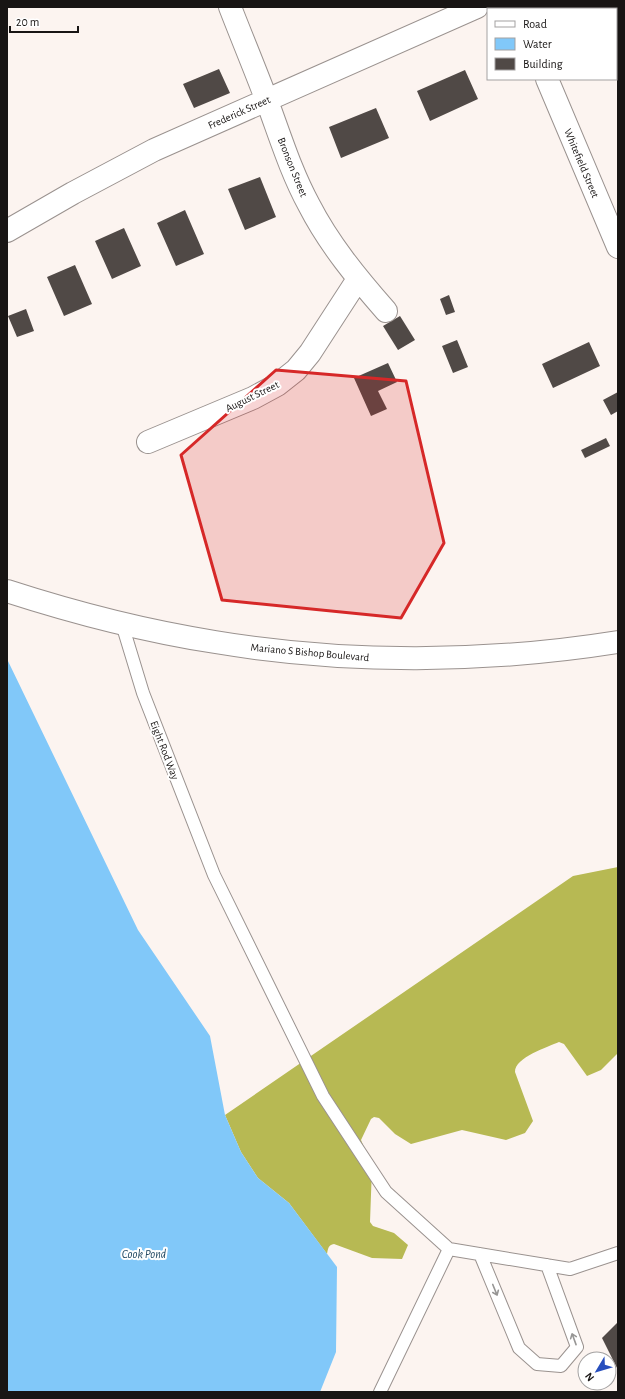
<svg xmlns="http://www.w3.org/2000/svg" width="625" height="1399" viewBox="0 0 625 1399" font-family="'Alegreya Sans',sans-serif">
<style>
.forest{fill:#b7b953}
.water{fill:#81c8f9}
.building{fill:#504946}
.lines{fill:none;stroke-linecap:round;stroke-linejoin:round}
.service-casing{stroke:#9a928f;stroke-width:14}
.minor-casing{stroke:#9a928f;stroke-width:24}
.secondary-casing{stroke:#9a928f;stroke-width:24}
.service{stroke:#fff;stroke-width:12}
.minor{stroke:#fff;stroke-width:22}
.secondary{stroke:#fff;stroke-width:22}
.oneway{stroke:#979695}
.marked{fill:#d62828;fill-opacity:0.2;stroke:#d62828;stroke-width:3;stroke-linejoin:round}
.labels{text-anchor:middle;stroke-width:4;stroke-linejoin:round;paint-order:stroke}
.street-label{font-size:11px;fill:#181514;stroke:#fff}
.water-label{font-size:12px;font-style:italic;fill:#224963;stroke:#fff}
</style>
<rect width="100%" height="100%" fill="#fcf4f0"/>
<path class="forest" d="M618,867V1053L601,1070L587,1076L564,1044L559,1042C548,1047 515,1057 515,1072L533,1121L525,1133L506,1140L462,1130L411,1144L395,1134L379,1118L374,1117L371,1119L361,1140L372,1167L370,1222L373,1226L394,1233L408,1245L402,1259L372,1258L334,1244C328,1245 328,1249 327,1254L289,1203L258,1178L241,1152L225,1115L573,876Z"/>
<path class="water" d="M7,659L138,930L210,1036L225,1115L241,1152L258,1178L289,1203L337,1267L336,1352L320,1392H7Z"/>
<path class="building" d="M219,69L230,93L194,108L183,84Z
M465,70L478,99L430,121L417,91Z
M376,108L389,138L341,158L329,127Z
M260,177L276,217L245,230L228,189Z
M185,210L204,254L176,266L157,223Z
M124,228L141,266L112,279L95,241Z
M75,265L92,304L64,316L47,277Z
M449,295L455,312L446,315L440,299Z
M26,309L34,331L17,337L8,316Z
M400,316L415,340L398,350L383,326Z
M457,340L468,367L453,373L442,346Z
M589,342L600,366L553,388L542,364Z
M388,363L397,382L378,391L387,409L371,416L354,378Z
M618,392V411L611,415L603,400Z
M606,438L610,446L585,458L581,450Z
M618,1322V1370L602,1338Z"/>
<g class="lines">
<g class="service-casing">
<path id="service" d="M122,624L143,693L214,875L323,1096L386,1192L449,1249L570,1269L618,1253
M480,1254L519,1348L537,1364L561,1366L577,1347L547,1265
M380,1392L449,1249"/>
</g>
<g class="minor-casing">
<path id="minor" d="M230,7C242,38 255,69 267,101C280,136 291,172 309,205C329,244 357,278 386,311
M516,7L517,9
M547,79L618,247
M7,231L73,193L154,150L477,7
M148,442L253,398L277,385L296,370L310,353L358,279"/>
</g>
<g class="secondary-casing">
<path id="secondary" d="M7,591C75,613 145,631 215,642C347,664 486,663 618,642"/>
</g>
<use href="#service" class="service"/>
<use href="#minor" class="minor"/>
<use href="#secondary" class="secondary"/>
</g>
<defs><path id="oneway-shaft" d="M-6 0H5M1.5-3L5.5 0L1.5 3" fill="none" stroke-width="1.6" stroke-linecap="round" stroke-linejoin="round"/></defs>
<g class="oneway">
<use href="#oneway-shaft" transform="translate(495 1290) rotate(68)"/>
<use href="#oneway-shaft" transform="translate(574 1339) rotate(-110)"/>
</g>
<path class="marked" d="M276,370L406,381L444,543L401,618L222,600L181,455Z"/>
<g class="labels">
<g class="street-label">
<text transform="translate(239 112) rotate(-24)" y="4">Frederick Street</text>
<text transform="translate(582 163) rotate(67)" y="4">Whitefield Street</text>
<text transform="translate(293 167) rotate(68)" y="4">Bronson Street</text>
<text transform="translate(252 396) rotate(-26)" y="4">August Street</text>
<text transform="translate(310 652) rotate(5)" y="4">Mariano S Bishop Boulevard</text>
<text transform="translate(165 750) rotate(69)" y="4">Eight Rod Way</text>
</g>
<g class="water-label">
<text x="144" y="1258">Cook Pond</text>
</g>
</g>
<rect width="625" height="1399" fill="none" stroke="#181514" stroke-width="16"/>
<rect x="487" y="8" width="130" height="72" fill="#ffffff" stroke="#a3a1a1"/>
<rect x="495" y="21" width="20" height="6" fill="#ffffff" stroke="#a3a1a1"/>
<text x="523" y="28" font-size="12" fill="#181514">Road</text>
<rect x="495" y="38" width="20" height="12" fill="#81c8f9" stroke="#a3a1a1"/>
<text x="523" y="48" font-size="12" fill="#181514">Water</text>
<rect x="495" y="58" width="20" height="12" fill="#504946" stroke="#a3a1a1"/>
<text x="523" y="68" font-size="12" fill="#181514">Building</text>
<g transform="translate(597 1371) rotate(232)"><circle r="19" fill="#ffffff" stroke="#a3a1a1"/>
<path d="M0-3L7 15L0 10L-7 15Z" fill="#274ebd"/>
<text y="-6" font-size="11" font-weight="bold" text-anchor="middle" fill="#181514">N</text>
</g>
<path d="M10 26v6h68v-6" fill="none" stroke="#181514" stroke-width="2"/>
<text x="16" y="26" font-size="12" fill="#181514" stroke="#ffffff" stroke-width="3" paint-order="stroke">20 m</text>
</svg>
